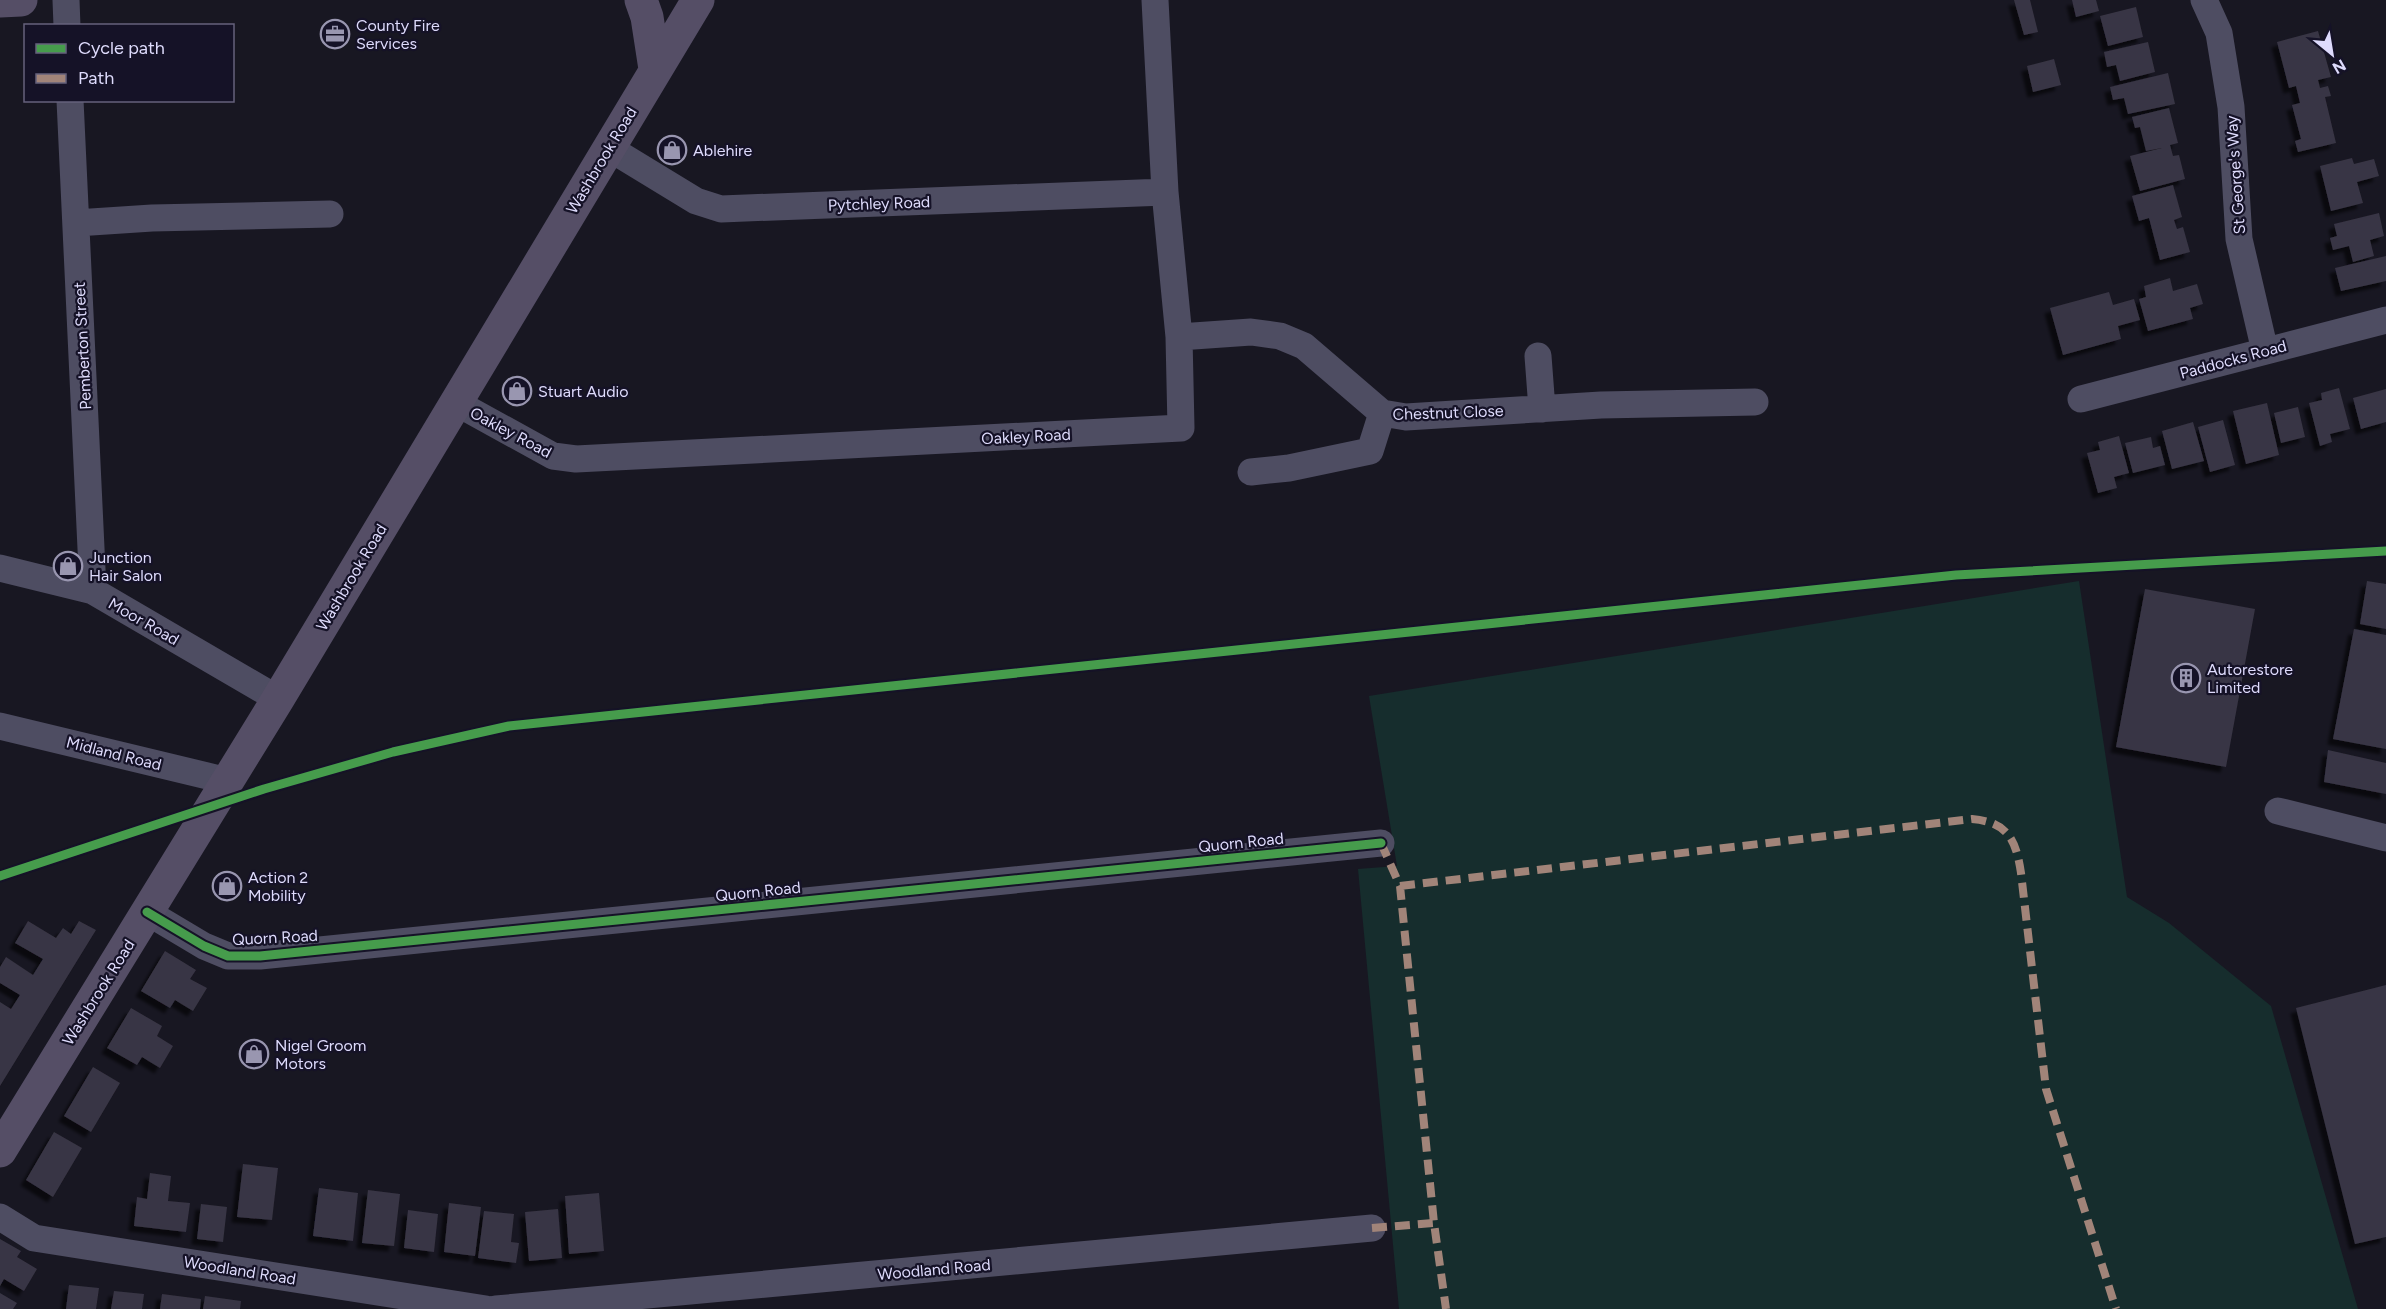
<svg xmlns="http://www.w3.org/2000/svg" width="2386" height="1309" viewBox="0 0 2386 1309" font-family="Figtree,sans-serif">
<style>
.green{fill:#162d2d}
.building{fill:#383544;filter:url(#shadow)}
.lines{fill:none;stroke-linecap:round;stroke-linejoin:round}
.minor{stroke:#4e4d62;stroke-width:27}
.major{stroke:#554e66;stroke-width:33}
.quiet{stroke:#a18479;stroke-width:8;stroke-dasharray:15 8;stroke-linecap:butt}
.cycleway-casing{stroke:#151227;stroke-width:13}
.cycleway{stroke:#469c4c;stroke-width:9}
.labels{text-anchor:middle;stroke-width:4.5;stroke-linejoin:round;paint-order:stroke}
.poi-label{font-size:16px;fill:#dedbfc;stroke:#151227;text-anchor:start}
.street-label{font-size:16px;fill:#dedbfc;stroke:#151227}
</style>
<defs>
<filter id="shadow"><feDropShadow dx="-5.5" dy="5.5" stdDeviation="1.5" flood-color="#0009"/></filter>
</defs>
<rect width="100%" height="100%" fill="#181722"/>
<path class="green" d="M2079,581L2127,897L2169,923L2271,1006L2358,1309H1399L1358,869L1397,866L1369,696Z"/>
<path class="building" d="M2014,0H2030L2038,32L2024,35Z
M2072,0H2096L2099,11L2076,17Z
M2136,7L2143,37L2108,46L2100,16Z
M2318,31L2331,77L2318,80L2320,88L2328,86L2331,96L2325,97L2336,143L2298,152L2295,141L2301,139L2292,105L2300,103L2296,86L2289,88L2277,42Z
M2148,42L2155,72L2120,81L2116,65L2107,67L2104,52Z
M2054,59L2061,85L2033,92L2027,66Z
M2168,73L2175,104L2128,114L2124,98L2113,100L2110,87Z
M2169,108L2178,143L2170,145L2173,156L2179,155L2185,179L2140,191L2130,156L2162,148L2146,151L2140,127L2135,128L2132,117Z
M2352,158L2354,164L2374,159L2379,176L2357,182L2363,203L2331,211L2320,166Z
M2173,185L2182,217L2174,220L2177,229L2183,227L2190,252L2160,260L2149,218L2139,221L2132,196Z
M2379,213L2384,236L2370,240L2374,256L2353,262L2349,246L2333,250L2330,238L2337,236L2334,224Z
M2386,256V281L2341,291L2335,268Z
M2170,278L2173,291L2197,284L2203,304L2190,308L2193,319L2148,331L2139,299L2146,297L2144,286Z
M2109,292L2113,305L2134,299L2140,320L2118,326L2121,339L2063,355L2050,308Z
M2339,388L2350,429L2330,434L2332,442L2320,446L2309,403L2322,400L2321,393Z
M2386,389V422L2361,429L2353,398Z
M2267,403L2279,455L2246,464L2233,411Z
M2298,407L2305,437L2281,443L2274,413Z
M2223,420L2235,465L2210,472L2198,427Z
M2193,422L2204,461L2172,469L2162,431Z
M2119,436L2129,473L2114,477L2117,488L2098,493L2087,453L2100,450L2098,442Z
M2151,437L2153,448L2160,446L2165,465L2133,473L2125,443Z
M2367,581L2386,584V629L2360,624Z
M2145,589L2255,609L2226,767L2116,747Z
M2354,629L2386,635V749L2333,739Z
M2328,750L2386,763V794L2324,782Z
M28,921L56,938L63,928L71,934L79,921L96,930L0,1086V1002L11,1009L20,995L0,983V967L6,957L33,975L43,959L15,943Z
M165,951L196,970L190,979L207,988L193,1011L175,1000L170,1008L141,991Z
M2386,985V1237L2355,1244L2296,1008Z
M131,1008L162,1026L157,1036L173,1046L160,1068L142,1057L137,1065L107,1048Z
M93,1067L120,1083L91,1132L64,1116Z
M54,1132L82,1148L53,1197L26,1180Z
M243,1164L278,1168L272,1220L237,1217Z
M150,1173L171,1176L168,1201L190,1203L186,1232L134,1226L137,1197L147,1199Z
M319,1188L358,1193L353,1241L313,1236Z
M368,1190L400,1194L394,1246L362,1243Z
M599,1193L604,1251L569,1254L565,1196Z
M449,1203L481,1207L475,1256L444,1252Z
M201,1204L227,1207L223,1242L197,1239Z
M558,1209L562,1258L529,1261L525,1212Z
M408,1210L438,1214L434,1252L404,1248Z
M484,1211L514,1214L511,1242L519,1243L516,1263L478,1258Z
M0,1239L21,1251L17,1257L37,1269L24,1291L4,1279L0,1286Z
M69,1285L99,1288L96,1309H66Z
M114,1291L144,1294L142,1309H111Z
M0,1293L17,1303L13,1309H0Z
M162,1294L201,1299L200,1309H160Z
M205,1296L241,1301L240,1309H203Z"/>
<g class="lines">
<path class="minor" d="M66,0L67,26
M2204,0L2219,33L2231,107L2239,239L2265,351
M70,100L93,591
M609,148L696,201L721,209L1165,192
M76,223L152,218L330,214
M1179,337L1251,332L1280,336L1304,346L1382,413L1406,417L1601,405L1755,402
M1538,356L1542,409
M2081,399L2386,320
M455,402L553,456L576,459L1181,428L1179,337L1165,192L1155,0
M1251,472L1289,468L1370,451L1382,413
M0,568L93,591L278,699
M0,726L228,781
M2278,811L2386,838
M147,912L204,946L228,956H260L1381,843
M0,1217L34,1238L486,1309
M496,1309L1372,1228"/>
<path class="major" d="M641,0L647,17L655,69
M0,1L21,0
M0,1151L278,699L698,0"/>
<path class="quiet" d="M1381,843L1400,886L1434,1223L1446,1309
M1400,886L1972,819C2008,822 2016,840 2021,873L2046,1089L2116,1309
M1372,1228L1434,1223"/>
<g class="cycleway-casing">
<path id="cycleway" d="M0,876L264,789L393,752L509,726L1956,575L2386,551
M147,912L204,946L228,956H260L1381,843"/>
</g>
<use href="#cycleway" class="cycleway"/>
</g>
<defs>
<g id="office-ring" transform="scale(1.5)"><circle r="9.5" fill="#151227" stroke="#9996b0" stroke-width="1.5"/><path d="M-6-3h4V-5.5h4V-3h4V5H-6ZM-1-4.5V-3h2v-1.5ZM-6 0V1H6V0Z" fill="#9996b0"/></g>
<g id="shop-ring" transform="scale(1.5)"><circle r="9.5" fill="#151227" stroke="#9996b0" stroke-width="1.5"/><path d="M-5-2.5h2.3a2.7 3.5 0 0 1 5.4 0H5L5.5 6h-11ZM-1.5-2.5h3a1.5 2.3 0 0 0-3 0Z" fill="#9996b0"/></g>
<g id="building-ring" transform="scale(1.5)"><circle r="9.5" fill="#151227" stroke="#9996b0" stroke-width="1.5"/><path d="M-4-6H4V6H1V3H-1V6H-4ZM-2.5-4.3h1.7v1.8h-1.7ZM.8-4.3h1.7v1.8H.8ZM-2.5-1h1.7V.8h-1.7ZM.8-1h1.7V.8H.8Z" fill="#9996b0"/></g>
</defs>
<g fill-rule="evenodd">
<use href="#office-ring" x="335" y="34"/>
<use href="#shop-ring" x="672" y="150"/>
<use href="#shop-ring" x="517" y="391"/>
<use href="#shop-ring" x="68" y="566"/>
<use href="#building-ring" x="2186" y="678"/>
<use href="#shop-ring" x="227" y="886"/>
<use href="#shop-ring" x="254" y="1054"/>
</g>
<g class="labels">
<g class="poi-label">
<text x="356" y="31">County Fire<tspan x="356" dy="18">Services</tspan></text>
<text x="693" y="156">Ablehire</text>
<text x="538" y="397">Stuart Audio</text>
<text x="89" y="563">Junction<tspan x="89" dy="18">Hair Salon</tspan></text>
<text x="2207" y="675">Autorestore<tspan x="2207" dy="18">Limited</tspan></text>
<text x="248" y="883">Action 2<tspan x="248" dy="18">Mobility</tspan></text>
<text x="275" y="1051">Nigel Groom<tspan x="275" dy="18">Motors</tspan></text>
</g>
<g class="street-label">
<text transform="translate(601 160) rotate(-59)" y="6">Washbrook Road</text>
<text transform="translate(2235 175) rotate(-94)" y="6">St George's Way</text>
<text transform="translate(879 203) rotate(-2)" y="6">Pytchley Road</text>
<text transform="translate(82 346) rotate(-93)" y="6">Pemberton Street</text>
<text transform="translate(2233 359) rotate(-15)" y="6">Paddocks Road</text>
<text transform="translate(1448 412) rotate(-2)" y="6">Chestnut Close</text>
<text transform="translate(511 432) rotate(28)" y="6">Oakley Road</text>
<text transform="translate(1026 436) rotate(-3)" y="6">Oakley Road</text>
<text transform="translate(351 577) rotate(-59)" y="6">Washbrook Road</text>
<text transform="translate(144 621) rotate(30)" y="6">Moor Road</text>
<text transform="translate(114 753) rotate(14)" y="6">Midland Road</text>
<text transform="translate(1241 842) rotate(-6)" y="6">Quorn Road</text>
<text transform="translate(758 891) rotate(-6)" y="6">Quorn Road</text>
<text transform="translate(275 937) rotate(-3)" y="6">Quorn Road</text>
<text transform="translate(98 992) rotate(-58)" y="6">Washbrook Road</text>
<text transform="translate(934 1269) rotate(-5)" y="6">Woodland Road</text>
<text transform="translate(240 1270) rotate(9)" y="6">Woodland Road</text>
</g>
</g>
<rect x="24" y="24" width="210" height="78" fill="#151227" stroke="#65627c" stroke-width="1.5"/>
<rect x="36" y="44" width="30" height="9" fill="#469c4c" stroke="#65627c" stroke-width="1.5"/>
<text x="78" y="54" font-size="18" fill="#dedbfc">Cycle path</text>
<rect x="36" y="74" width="30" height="9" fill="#a18479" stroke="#65627c" stroke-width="1.5"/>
<text x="78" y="84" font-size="18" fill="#dedbfc">Path</text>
<g transform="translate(2332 54) rotate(150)" stroke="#151227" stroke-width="4.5" paint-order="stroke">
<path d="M0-4.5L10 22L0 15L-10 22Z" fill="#dedbfc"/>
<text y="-9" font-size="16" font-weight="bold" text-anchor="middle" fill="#dedbfc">N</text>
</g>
</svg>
